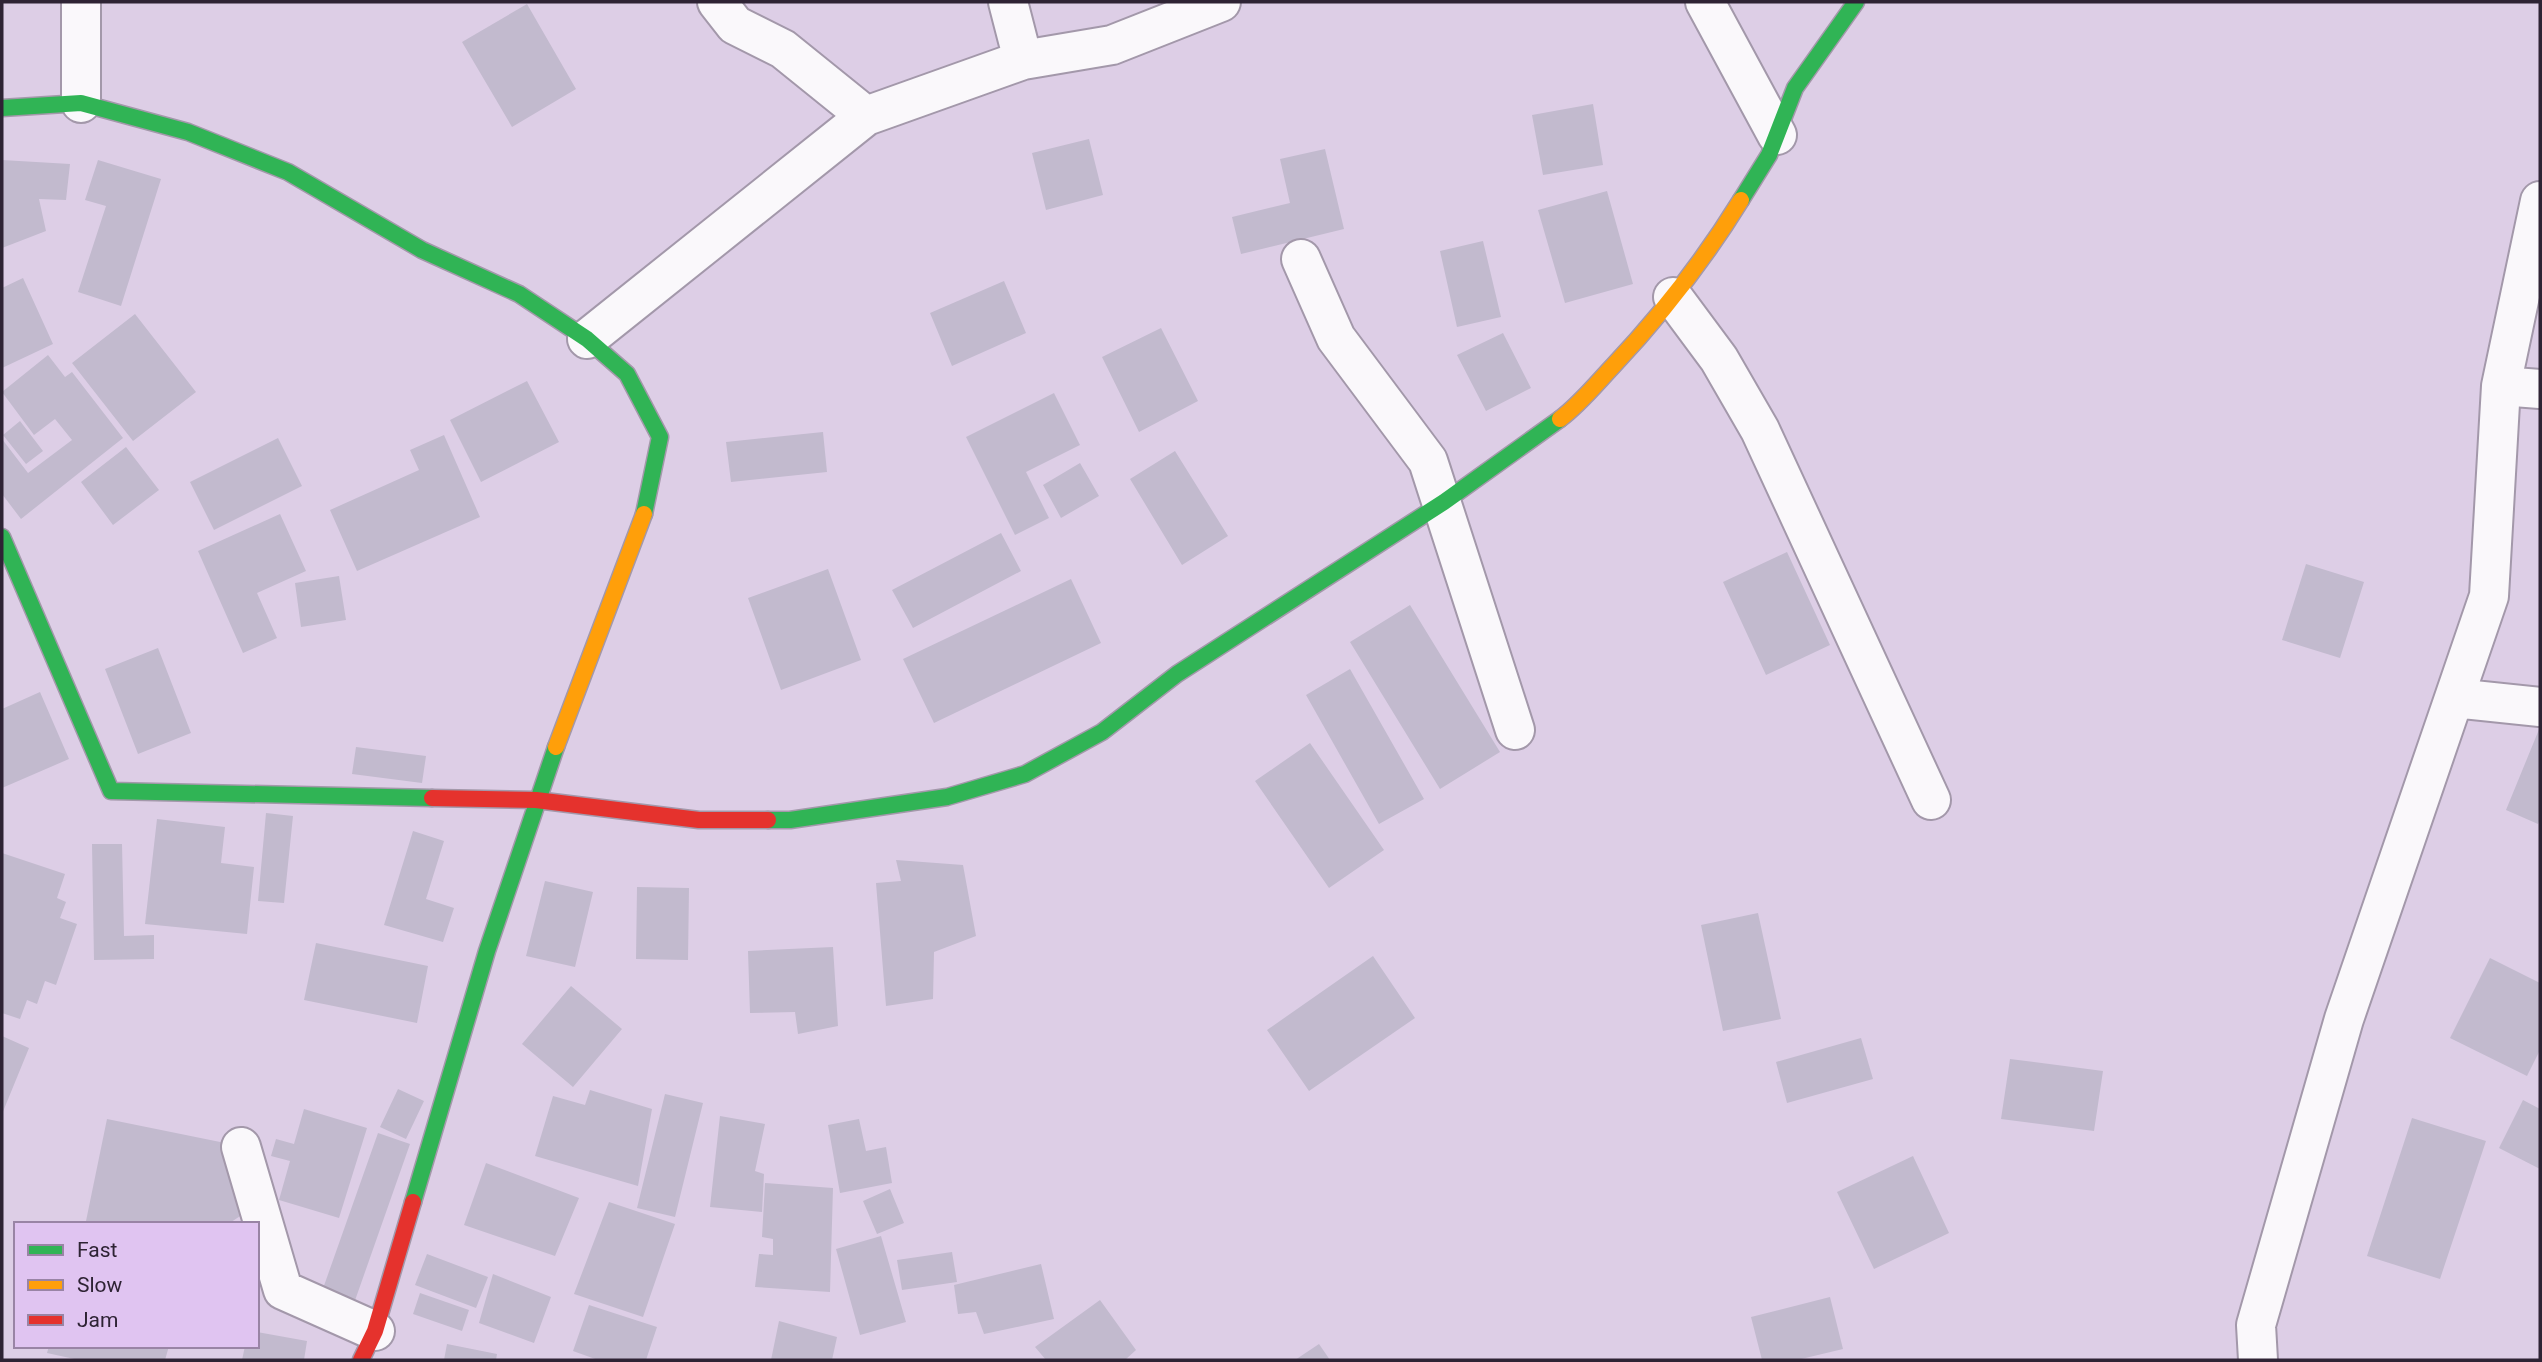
<svg xmlns="http://www.w3.org/2000/svg" width="2542" height="1362" viewBox="0 0 2542 1362" font-family="Roboto,sans-serif">
<style>
.building{fill:#c2bace}
.lines{fill:none;stroke-linecap:round;stroke-linejoin:round}
.street-casing{stroke:#a398aa;stroke-width:42}
.fast-casing{stroke:#a398aa;stroke-width:19}
.slow-casing{stroke:#a398aa;stroke-width:19}
.jam-casing{stroke:#a398aa;stroke-width:19}
.street{stroke:#faf8fb;stroke-width:38}
.fast{stroke:#30b455;stroke-width:16}
.slow{stroke:#ff9f0a;stroke-width:16}
.jam{stroke:#e5322d;stroke-width:16}
</style>
<rect width="100%" height="100%" fill="#ddcee6"/>
<path class="building" d="M527,4L576,89L512,127L462,42Z
M1593,104L1603,165L1543,175L1532,115Z
M1089,139L1103,195L1046,210L1032,153Z
M1325,149L1344,229L1241,254L1232,217L1290,203L1280,159Z
M2,160L70,164L66,200L39,199L46,231L2,248Z
M98,160L161,179L121,306L78,292L106,206L85,200Z
M1607,191L1633,284L1565,303L1538,210Z
M1483,241L1501,317L1457,327L1440,251Z
M23,278L53,344L2,368V288Z
M1004,281L1026,333L952,366L930,313Z
M135,314L196,392L133,441L72,363Z
M1161,328L1198,401L1139,432L1102,357Z
M1503,333L1531,388L1486,411L1457,355Z
M48,355L65,377L72,372L123,438L21,519L2,494V439L28,473L72,440L55,419L34,435L2,392Z
M527,381L559,442L481,482L450,420Z
M1054,393L1080,445L1026,472L1049,518L1015,535L966,437Z
M20,421L43,451L26,464L3,435Z
M823,432L827,472L731,482L726,442Z
M444,435L480,517L357,571L330,510L419,470L410,450Z
M278,438L302,486L214,530L190,482Z
M126,447L159,490L113,525L81,482Z
M1175,451L1228,536L1182,565L1130,479Z
M1080,463L1099,496L1061,518L1043,485Z
M280,514L306,571L257,593L277,638L243,653L198,551Z
M1001,533L1021,571L913,628L892,590Z
M1787,552L1830,645L1766,675L1723,582Z
M2306,564L2364,582L2340,658L2282,640Z
M828,569L861,660L781,690L748,598Z
M339,576L346,620L301,627L295,583Z
M1071,579L1101,643L934,723L903,659Z
M1410,605L1500,752L1440,789L1350,642Z
M158,648L191,733L138,754L105,669Z
M1350,669L1424,799L1379,824L1306,695Z
M40,692L69,759L2,788V709Z
M2540,727V819L2538,824L2506,810Z
M1310,743L1384,850L1329,888L1255,781Z
M356,747L426,756L422,783L352,774Z
M266,813L293,816L284,903L258,901Z
M157,819L225,827L221,863L254,867L247,934L145,924Z
M413,831L444,841L426,899L454,908L443,942L384,925Z
M92,844H122L124,936L154,935V959L94,960Z
M2,853L65,874L57,898L66,902L60,918L77,924L56,985L45,981L37,1004L27,1000L20,1019L2,1013Z
M896,860L963,865L976,936L934,952L933,999L886,1006L876,883L901,881Z
M545,881L593,892L575,967L526,956Z
M637,887L689,888L688,960L636,959Z
M1758,913L1781,1019L1723,1031L1701,925Z
M316,943L428,966L417,1023L304,1000Z
M833,947L838,1026L798,1034L795,1012L750,1013L748,951Z
M1373,956L1415,1018L1309,1091L1267,1030Z
M2490,958L2540,983V1050L2527,1076L2450,1038Z
M571,986L622,1029L573,1087L522,1044Z
M2,1036L29,1048L2,1114Z
M1861,1038L1873,1079L1787,1103L1776,1062Z
M2010,1059L2103,1071L2094,1131L2001,1119Z
M398,1089L424,1101L406,1139L380,1127Z
M590,1090L652,1109L638,1186L535,1156L553,1096L585,1105Z
M665,1094L703,1103L675,1217L637,1208Z
M2523,1100L2540,1109V1169L2499,1148Z
M304,1109L367,1128L339,1218L279,1200L290,1161L271,1156L276,1139L294,1144Z
M720,1116L765,1124L755,1171L764,1174L762,1212L710,1207Z
M2412,1118L2486,1141L2440,1279L2367,1256Z
M107,1119L230,1144L248,1211L228,1224H99L86,1221Z
M859,1119L866,1151L886,1147L892,1183L840,1193L828,1125Z
M378,1133L410,1144L352,1309L320,1297Z
M1913,1156L1949,1233L1874,1269L1837,1192Z
M486,1163L579,1198L555,1256L464,1225Z
M765,1183L833,1188L830,1292L755,1287L759,1254L773,1255V1239L762,1237Z
M890,1189L904,1223L877,1234L863,1201Z
M609,1202L675,1224L643,1317L574,1294Z
M881,1236L906,1322L860,1335L836,1249Z
M952,1252L957,1282L902,1290L897,1260Z
M427,1254L488,1277L476,1308L415,1285Z
M1041,1264L1054,1319L984,1334L976,1312L958,1314L954,1285Z
M493,1274L551,1297L534,1343L479,1323Z
M420,1293L469,1310L462,1331L413,1314Z
M1830,1297L1843,1349L1797,1360H1762L1751,1317Z
M1100,1300L1136,1350L1125,1360H1046L1035,1347Z
M589,1305L657,1327L646,1360H598L573,1351Z
M779,1321L837,1337L832,1360H771Z
M257,1332L307,1341L304,1360H242L245,1346H257Z
M447,1344L497,1354L496,1360H444Z
M1319,1344L1330,1360H1295Z
M49,1346H169L165,1360H79L47,1353Z"/>
<g class="lines">
<g class="street-casing">
<path id="street" d="M81,2V103
M717,2L735,25L783,49L866,116
M1008,2L1023,60
M1705,2L1777,135
M1301,259L1336,338L1428,461L1515,730
M1673,297L1719,359L1760,430L1931,800
M587,339L866,116L1023,60L1112,45L1221,2
M2501,386L2540,389
M2454,698L2540,707
M241,1147L283,1290L375,1331
M2258,1360L2256,1325L2344,1019L2489,596L2501,386L2540,201"/>
</g>
<g class="fast-casing">
<path id="fast" d="M2,108L81,103L188,132L288,172L422,250L519,294L587,339L627,374L660,437L644,514
M1741,200L1769,155L1795,88L1856,2
M2,537L111,791L432,798
M768,820H790L947,797L1025,774L1102,732L1177,674L1444,502L1560,419
M413,1202L487,951L556,747"/>
</g>
<g class="slow-casing">
<path id="slow" d="M1560,419C1580,404 1596,384 1613,366C1662,314 1704,260 1741,200
M556,747L644,514"/>
</g>
<g class="jam-casing">
<path id="jam" d="M432,798L536,800L699,820H768
M361,1360L375,1331L413,1202"/>
</g>
<use href="#street" class="street"/>
<use href="#fast" class="fast"/>
<use href="#slow" class="slow"/>
<use href="#jam" class="jam"/>
</g>
<rect width="2542" height="1362" fill="none" stroke="#2e2334" stroke-width="7"/>
<rect x="14" y="1222" width="245" height="126" fill="#e0c4f1" stroke="#9984a5" stroke-width="2"/>
<rect x="28" y="1245" width="35" height="10" fill="#30b455" stroke="#9984a5" stroke-width="2"/>
<text x="77" y="1257" font-size="21" fill="#2e2334">Fast</text>
<rect x="28" y="1280" width="35" height="10" fill="#ff9f0a" stroke="#9984a5" stroke-width="2"/>
<text x="77" y="1292" font-size="21" fill="#2e2334">Slow</text>
<rect x="28" y="1315" width="35" height="10" fill="#e5322d" stroke="#9984a5" stroke-width="2"/>
<text x="77" y="1327" font-size="21" fill="#2e2334">Jam</text>
</svg>
